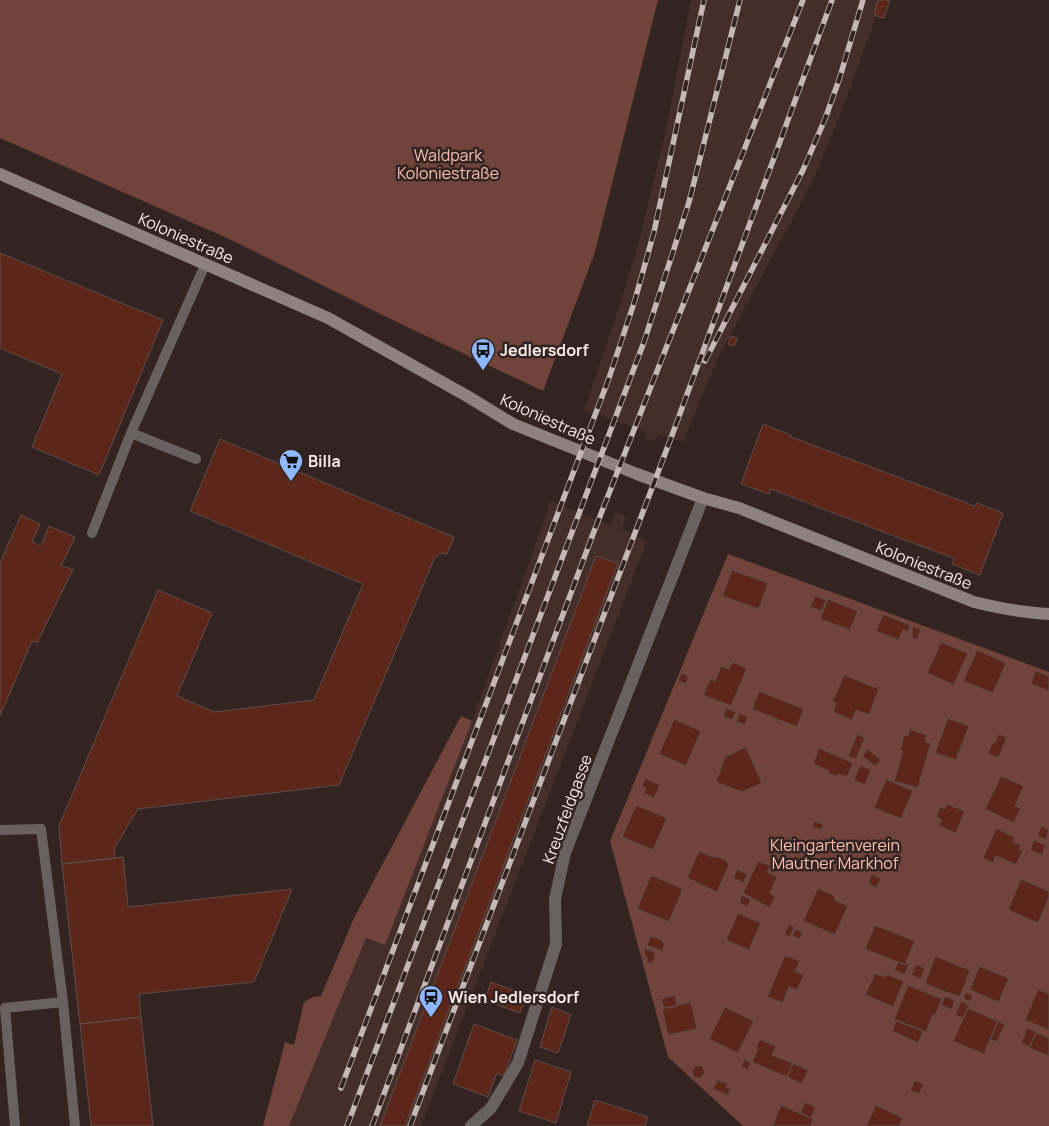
<svg xmlns="http://www.w3.org/2000/svg" width="1049" height="1126" viewBox="0 0 1049 1126" font-family="Manrope,sans-serif">
<style>
.built{fill:#432e29}
.green{fill:#70443a}
.building{fill:#5c261a;stroke:#5e4e4a}
.lines{fill:none;stroke-linecap:round;stroke-linejoin:round}
.lane{stroke:#696160;stroke-width:10}
.street{stroke:#696160;stroke-width:12}
.secondary{stroke:#8e827e;stroke-width:12}
.rail-casing{stroke:#c3b8b5;stroke-width:5.5}
.rail{stroke:#332421;stroke-width:4;stroke-dasharray:11;stroke-linecap:butt}
.labels{text-anchor:middle;stroke-width:5;stroke-linejoin:round;paint-order:stroke}
.park-label{font-size:16px;fill:#f9c0b3;stroke:#332421}
.street-label{font-size:16px;fill:#f5ebe8;stroke:#332421}
.poi-label{font-size:16px;font-weight:bold;fill:#f5ebe8;stroke:#332421;text-anchor:start}
</style>
<rect width="100%" height="100%" fill="#332421"/>
<path class="built" d="M691,0H882L841,113L811,184L716,362L683,442L658,434L655,441L645,438L647,432L584,410L615,320L638,246L668,120Z
M551,501L610,525L616,512L626,516L622,529L647,541L421,1126H289L366,937L384,945L472,721Z"/>
<path class="green" d="M0,0H658L595,252L543,391L401,324L227,238L0,138Z
M728,554L1049,672V1126H743L668,1057L610,841Z
M461,716L472,721L385,945L366,938L289,1126H263L285,1042L294,1045L304,1002L313,997L321,996L354,918Z"/>
<path class="building" d="M878,0H890L884,18L874,15Z
M0,253L163,320L99,475L32,447L62,374L0,348Z
M731,336L738,338L734,346L728,344Z
M763,424L791,435V437L975,506L977,503L1003,513L980,575L952,564L954,558L902,539L771,489L769,494L741,484Z
M220,439L454,537L447,554L442,553L435,557L339,785L138,809L114,849L115,858L62,864L59,826L158,590L212,613L177,696L214,712L314,700L363,584L190,511Z
M21,515L40,524L32,542L41,546L49,526L75,537L61,566L73,569L37,643L32,641L0,716V563Z
M596,556L618,563L405,1126H380Z
M732,570L768,583L759,609L722,596Z
M815,596L826,600L822,611L810,607Z
M828,599L858,611L850,630L820,619Z
M883,614L910,625L908,632L903,630L899,640L876,631Z
M912,626L921,629L917,640L912,638Z
M941,642L968,653L954,685L927,673Z
M977,650L1006,663L993,693L963,681Z
M732,662L747,668L731,706L703,695L710,679L715,681L721,666L729,669Z
M1035,671L1049,676V691L1031,684Z
M681,673L688,676L686,684L678,681Z
M844,675L879,689L869,715L856,710L852,720L833,712L836,703L832,702Z
M759,691L804,709L797,727L752,709Z
M726,708L736,712L732,720L723,716Z
M739,713L748,717L745,725L736,722Z
M948,718L969,726L956,760L935,753Z
M674,719L701,731L686,766L659,754Z
M910,729L927,735L925,742L931,743L918,788L894,781L903,751H900L904,735L908,736Z
M857,734L865,738L856,759L848,756Z
M998,734L1007,737L999,758L988,754L992,743H995Z
M746,747L762,783L742,792L716,782L725,757Z
M819,748L853,763L847,777L838,774V777L828,773L829,771L813,764Z
M868,749L881,760L875,766L862,756Z
M860,765L871,770L865,785L854,780Z
M1001,776L1024,786L1015,806L1021,808L1014,823L985,809Z
M645,778L660,785L654,798L644,793L646,788L642,787Z
M886,779L913,791L901,819L874,808Z
M947,804L965,811L956,833L939,826L941,819L936,817L940,807L945,809Z
M636,805L667,818L653,850L622,837Z
M814,821L823,824L822,830L812,827Z
M1041,826L1049,830L1046,840L1037,836Z
M996,828L1015,837L1013,842L1021,845L1019,849L1023,850L1016,865L996,856L993,863L983,858Z
M1034,840L1046,845L1042,855L1030,850Z
M699,851L712,857L716,856L726,860L729,865L717,892L687,878Z
M123,857L128,907L292,889L254,982L139,994L141,1017L80,1024L62,864Z
M758,861L771,866L767,872L777,877L770,893L775,896L770,908L743,893Z
M737,869L747,874L744,883L733,878Z
M872,874L881,879L876,888L868,883Z
M651,875L683,889L669,922L637,909Z
M1021,879L1049,891V898L1038,923L1008,910Z
M818,888L835,896V900L848,906L835,935L803,921Z
M742,895L751,899L748,907L739,903Z
M738,913L761,923L749,950L726,940Z
M789,924L794,927L790,937L784,935Z
M875,925L915,941L905,965L865,949Z
M795,929L803,932L800,939L792,936Z
M653,936L663,941V943L665,944L662,951L647,945L650,937Z
M644,948L656,953L652,964L646,961L648,959L645,957Z
M785,955L800,961L795,971L804,975L797,990L789,987L783,1003L767,997Z
M935,956L970,970L960,997L925,984Z
M898,962L905,965L906,963L909,965L904,975L894,970Z
M916,964L925,968L921,979L911,975Z
M979,966L1009,978L999,1002L970,990Z
M875,973L885,977L886,974L904,981L893,1007L865,995Z
M491,982L527,995L520,1013L485,1000Z
M908,985L942,999L935,1016L933,1015L926,1032L894,1020Z
M1038,989L1049,994V1030L1025,1020Z
M966,992L973,996L970,1002L963,998Z
M675,995L677,1006L664,1008L661,999Z
M945,996L955,1000L952,1010L941,1005Z
M961,1001L969,1005L963,1018L955,1015Z
M691,1002L697,1029L668,1035L662,1009Z
M552,1007L571,1015L558,1053L540,1047Z
M725,1007L754,1021L738,1053L709,1039Z
M968,1008L998,1021L984,1054L953,1041Z
M141,1017L153,1126H91L80,1024Z
M897,1020L923,1031L918,1043L892,1031Z
M998,1021L1005,1024L997,1042L990,1039Z
M474,1024L517,1040L504,1076L497,1073L488,1097L453,1084Z
M1027,1028L1036,1032L1030,1047L1021,1043Z
M1036,1032L1049,1038V1056L1029,1048Z
M760,1039L776,1046L772,1055L793,1063L787,1077L752,1062L758,1048L756,1047Z
M744,1059L751,1062L748,1070L741,1067Z
M535,1060L571,1072L556,1123L519,1111Z
M793,1063L808,1070L802,1084L787,1077Z
M695,1066H702L705,1072L701,1078H694L692,1071Z
M717,1080L728,1084L726,1087L731,1089L728,1095L713,1089Z
M915,1080L924,1084L919,1094L910,1090Z
M595,1100L648,1117L645,1126H587Z
M805,1102L816,1107L811,1118L800,1113Z
M781,1105L813,1119L811,1126H772Z
M876,1105L903,1118L899,1126H866Z"/>
<g class="lines">
<path class="lane" d="M131,433L196,459
M92,533L131,433L205,265
M0,830L41,829L63,1002L75,1126
M15,1126L5,1008L63,1002"/>
<path class="street" d="M471,1126L491,1108L518,1063L556,944L555,899L565,853L703,498"/>
<path class="secondary" d="M0,174L328,318L467,396L513,424L637,474L703,498L739,508L974,602C999,608 1023,613 1049,614"/>
<g class="rail-casing">
<path id="rail" d="M705,361L803,170L825,119L839,80L863,0
M341,1088L609,378L635,300L654,232L704,0
M347,1126L644,342L689,202L740,0
M372,1126L593,534L803,0
M410,1126L671,438L832,0"/>
</g>
<use href="#rail" class="rail"/>
</g>
<defs>
<g id="bus-pin" transform="scale(1.25)"><path d="M0 17L-7.5 6A9.5 9.5 0 1 1 7.5 6Z" fill="#90b8fd" stroke="#332421"/><path d="M-5-6H5V4H4V6H2V4H-2V6H-4V4H-5ZM-3.5-4V0h7V-4ZM-3.5 1.2v1.5H-2V1.2ZM2 1.2v1.5H3.5V1.2Z" fill="#111"/></g>
<g id="supermarket-pin" transform="scale(1.25)"><path d="M0 17L-7.5 6A9.5 9.5 0 1 1 7.5 6Z" fill="#90b8fd" stroke="#332421"/><path d="M-6-5.5h2.5l.6 2H6L4.5 2H-2.5L-4.4-4H-6ZM-1.5 3.2a1.3 1.3 0 1 0 .1 0ZM3 3.2a1.3 1.3 0 1 0 .1 0Z" fill="#111"/></g>
<g id="station-pin" transform="scale(1.25)"><path d="M0 17L-7.5 6A9.5 9.5 0 1 1 7.5 6Z" fill="#90b8fd" stroke="#332421"/><path d="M-3-6H3Q5-6 5-4V2Q5 4 3 4L4.5 6H3L1.5 4h-3L-3 6H-4.5L-3 4Q-5 4-5 2V-4Q-5-6-3-6ZM-3.5-4v3h7v-3ZM-3.5 1v1.5H-2V1ZM2 1v1.5H3.5V1Z" fill="#111"/></g>
</defs>
<g fill-rule="evenodd">
<use href="#bus-pin" x="483" y="350"/>
<use href="#supermarket-pin" x="291" y="461"/>
<use href="#station-pin" x="431" y="997"/>
</g>
<g class="labels">
<g class="park-label">
<text x="448" y="161">Waldpark<tspan x="448" dy="18">Koloniestraße</tspan></text>
<text x="835" y="851">Kleingartenverein<tspan x="835" dy="18">Mautner Markhof</tspan></text>
</g>
<g class="street-label">
<text transform="translate(186 238) rotate(24)" y="6">Koloniestraße</text>
<text transform="translate(548 419) rotate(24)" y="6">Koloniestraße</text>
<text transform="translate(924 565) rotate(22)" y="6">Koloniestraße</text>
<text transform="translate(567 809) rotate(-70)" y="6">Kreuzfeldgasse</text>
</g>
<g class="poi-label">
<text x="500" y="356">Jedlersdorf</text>
<text x="308" y="467">Billa</text>
<text x="448" y="1003">Wien Jedlersdorf</text>
</g>
</g>
</svg>
